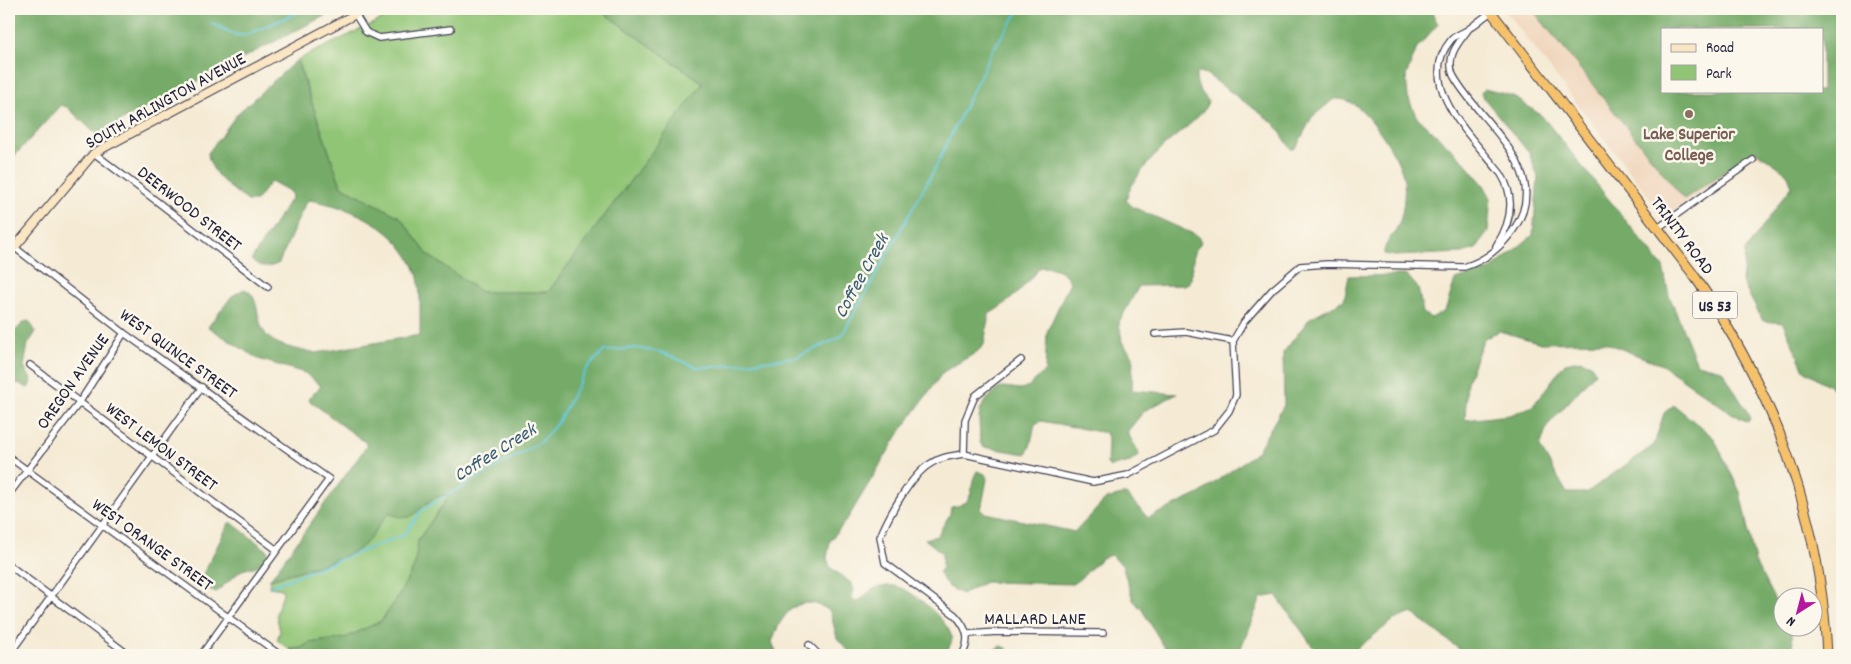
<svg xmlns="http://www.w3.org/2000/svg" width="1851" height="664" viewBox="0 0 1851 664" font-family="Dekko,sans-serif">
<style>
.built{fill:#f0d5bc}
.green{fill:#91c576;stroke:#5a7458}
.forest{fill:#74aa67;stroke:#4b6651;fill-rule:evenodd}
.lines{fill:none;stroke-linecap:round;stroke-linejoin:round}
.stream{stroke:#5ec7da;stroke-width:2}
.minor-casing{stroke:#424052;stroke-width:8}
.secondary-casing{stroke:#424052;stroke-width:10}
.trunk-casing{stroke:#424052;stroke-width:11}
.minor{stroke:#fff;stroke-width:5.5}
.secondary{stroke:#fbe6c4;stroke-width:8}
.trunk{stroke:#f5c16b;stroke-width:9}
.education-dot{fill:#8d6e63;stroke:#fbf7ec;stroke-width:2}
.labels{text-anchor:middle;stroke-width:5;stroke-linejoin:round;paint-order:stroke}
.shield{fill:#fbf7ec;stroke:#636270;stroke-width:1}
.shield-label{font-size:16px;font-weight:bold;fill:#22223b}
.street-label{font-size:18px;fill:#22223b;stroke:#fbf7ec}
.education-label{font-size:18px;font-weight:bold;fill:#785e54;stroke:#fbf7ec}
.water-label{font-size:19px;font-style:italic;fill:#375c73;stroke:#fbf7ec}
</style>
<rect width="100%" height="100%" fill="#fbf7ec"/>
<filter id="ink" filterUnits="userSpaceOnUse"><feTurbulence type="fractalNoise" baseFrequency=".02" numOctaves="2"/><feDisplacementMap in="SourceGraphic" scale="10" xChannelSelector="R" yChannelSelector="G"/><feConvolveMatrix kernelMatrix="1 2 1 2 8 2 1 2 1" color-interpolation-filters="sRGB"/></filter>
<filter id="wash" filterUnits="userSpaceOnUse"><feTurbulence type="fractalNoise" baseFrequency=".0096" numOctaves="4" result="noise"/><feDisplacementMap in="SourceGraphic" scale="20" xChannelSelector="R" yChannelSelector="G"/><feGaussianBlur stdDeviation="1.12" result="paint"/><feColorMatrix in="noise" values="0 0 0 0 0 0 0 0 0 0 0 0 0 0 0 0 0 1.4 0 .05"/><feComposite in="paint" operator="in"/></filter>
<g filter="url(#wash)">
<rect width="100%" height="100%" fill="#f5ebd5"/>
<path class="built" d="M1504,9H1842L1822,29H1662V91H1812L1762,158L1756,154L1676,210L1664,216Z"/>
<path class="green" d="M403,9H598L703,83L548,292H481L428,255L400,217L341,186L297,60Z
M448,494L450,495L418,540L415,565L395,602L381,621L345,638L309,643L301,648L289,649L277,640L280,631L276,614L283,593L282,589L269,587L270,579C291,573 352,559 365,544C374,535 379,523 389,513C416,524 413,511 433,499C438,497 444,495 448,494Z"/>
<path class="forest" d="M9,9H338L126,118L98,136L67,107L61,105L9,162Z
M598,9H1129V11L1134,9H1430L1438,24L1417,48L1406,76L1408,97L1416,116L1461,158L1484,185L1491,198L1488,231L1476,249L1462,253L1394,256L1384,254C1383,243 1397,232 1400,221C1404,208 1406,188 1403,175C1398,155 1366,105 1345,100C1342,99 1337,99 1334,99L1312,117L1297,146L1294,149H1291L1275,124L1206,74L1200,72L1196,75C1196,88 1202,92 1208,101C1206,116 1169,139 1159,151C1147,164 1130,183 1126,200L1133,207L1198,236L1201,242L1194,253L1191,279L1187,285L1139,286L1119,322L1122,342L1133,356L1132,390L1177,394L1144,411L1127,432L1138,451L1139,456L1130,462L1110,467L1107,464L1108,438L1106,433L1041,421L1035,424L1030,447L1026,454L983,447L980,442L979,418L981,408L988,398L996,390L1003,387L1021,389L1029,386L1045,371L1047,332L1070,282C1065,270 1051,265 1039,268C1023,288 1012,301 989,314L984,345L977,352L943,372L898,435L848,518L830,541L827,558L830,567L851,583L854,589L852,598L857,602C865,597 869,589 879,587C884,586 894,585 899,587C914,592 949,621 952,638C952,644 947,650 944,655H852L837,638L830,611C799,590 781,614 772,642L777,655H405L392,649L373,655H298L289,649L301,648L309,643L345,638L381,621L395,602L415,565L418,540L450,495L448,494C443,495 438,497 433,499C412,512 416,524 389,513C379,523 374,535 365,544C351,559 291,573 270,579L366,447V443L310,401L309,398L321,386L305,373L258,359L208,327L232,296L244,289C263,295 252,327 272,340C283,348 303,350 316,353L420,335C420,322 421,284 417,274C400,228 353,207 309,200L305,204L279,263C267,269 262,268 251,260L292,197L291,192L271,181L256,201H248C232,189 210,175 208,153L238,113L297,60L341,186L400,217L428,255L481,292H548L703,83Z
M1532,9H1842V394L1804,370L1783,323L1763,321L1742,282L1745,251L1792,186L1787,173L1756,151L1684,199ZM1662,29H1822V91H1662Z
M1484,89L1513,96L1542,116L1663,267L1669,295L1697,364L1722,370L1751,418L1748,422L1733,414L1662,365L1604,342L1541,343L1499,331L1483,340L1467,382L1465,420L1510,415L1533,406L1565,363L1580,360L1591,364L1595,373L1547,426L1540,447L1567,493H1586L1654,445L1664,413L1674,405L1714,438L1740,492L1755,562L1783,616L1784,626L1789,627L1792,633L1794,655H1467L1412,613L1394,620L1356,649L1318,654L1276,595L1261,598L1238,655H1169L1142,610L1133,600L1122,565L1111,555L1102,558L1074,584L985,582L962,594L948,587L939,573L942,567V553L925,539L937,536L950,514L951,507C979,504 967,486 977,471L985,474L987,479L981,510L986,513L1075,532L1106,499L1126,494L1148,518L1199,494L1257,452L1284,405L1283,353L1310,318L1344,300L1349,276L1407,275L1418,288L1423,313L1431,318L1445,311L1455,280L1490,270L1533,235L1538,177L1529,153L1483,97L1481,93Z
M29,321L36,332L28,344L24,367L32,381L28,388L18,383L9,390V337L24,322Z
M229,523H232L267,550L268,557L257,566L242,570L216,592L200,586L199,582Z
M1001,646L1007,648L1008,655H984Z"/>
<g class="lines">
<path class="stream" d="M211,23L236,35H246L306,9
M271,586L404,535L422,510L541,442L558,422L587,368L604,351L636,348L664,353L696,367H712L797,357L841,337L933,172L992,51L1020,9"/>
</g>
</g>
<g filter="url(#ink)">
<g class="lines">
<g class="minor-casing">
<path id="minor" d="M1491,12C1484,17 1477,23 1470,28C1464,33 1456,34 1451,40C1413,85 1475,140 1501,174C1516,198 1511,223 1496,246
M355,14L366,32L379,38L451,29
M94,153L268,287
M1658,228L1753,160
M9,243L124,333L329,479L201,655
M1155,334L1186,332L1233,341
M30,365L277,550
M964,454L965,420L975,396L1021,360
M9,457L280,655
M9,494L79,403L124,333
M9,565L129,655
M968,634L998,632L1103,633
M809,645L819,655
M9,655L202,387
M962,655C971,639 967,628 955,615L885,563L880,537C888,517 911,475 930,464C940,457 952,456 964,454L1093,482L1128,475L1214,430L1229,411L1236,395L1233,341L1244,322L1272,290L1300,266L1327,264L1464,267C1484,261 1502,247 1514,229C1555,170 1478,122 1453,75C1446,57 1457,44 1468,30"/>
</g>
<g class="secondary-casing">
<path id="secondary" d="M9,254L94,153L365,9"/>
</g>
<g class="trunk-casing">
<path id="trunk" d="M1489,9L1693,274C1772,386 1821,516 1827,655"/>
</g>
<use href="#minor" class="minor"/>
<use href="#secondary" class="secondary"/>
<use href="#trunk" class="trunk"/>
</g>
</g>
<circle class="education-dot" cx="1689" cy="114" r="5"/>
<g class="labels">
<rect class="shield" x="1692.5" y="291.5" width="45" height="27" rx="4"/>
<g class="shield-label">
<text x="1715" y="311">US 53</text>
</g>
<g class="street-label">
<text transform="translate(165 100) rotate(-29)" y="6">SOUTH ARLINGTON AVENUE</text>
<text transform="translate(190 208) rotate(38)" y="6">DEERWOOD STREET</text>
<text transform="translate(1683 235) rotate(53)" y="6">TRINITY ROAD</text>
<text transform="translate(179 353) rotate(36)" y="6">WEST QUINCE STREET</text>
<text transform="translate(72 381) rotate(-55)" y="6">OREGON AVENUE</text>
<text transform="translate(162 446) rotate(37)" y="6">WEST LEMON STREET</text>
<text transform="translate(153 544) rotate(36)" y="6">WEST ORANGE STREET</text>
<text x="1035" y="624">MALLARD LANE</text>
</g>
<g class="education-label">
<text x="1689" y="139">Lake Superior<tspan x="1689" dy="21">College</tspan></text>
</g>
<g class="water-label">
<text transform="translate(860 275) rotate(-61)" y="7">Coffee Creek</text>
<text transform="translate(494 451) rotate(-32)" y="7">Coffee Creek</text>
</g>
</g>
<rect width="1851" height="664" fill="none" stroke="#fbf7ec" stroke-width="30"/>
<rect x="1661" y="28" width="162" height="65" fill="#fbf7ec" stroke="#a4a2a5"/>
<rect x="1671" y="44" width="25" height="8" fill="#fbe6c4" stroke="#a4a2a5"/>
<text x="1706" y="52" font-size="15" fill="#22223b">Road</text>
<rect x="1671" y="65" width="25" height="15" fill="#91c576" stroke="#a4a2a5"/>
<text x="1706" y="78" font-size="15" fill="#22223b">Park</text>
<g transform="translate(1798 612) rotate(216)"><circle r="24" fill="#fbf7ec" stroke="#a4a2a5"/>
<path d="M0-4L9 19L0 12L-9 19Z" fill="#b5179e"/>
<text y="-8" font-size="14" font-weight="bold" text-anchor="middle" fill="#22223b">N</text>
</g>
</svg>
